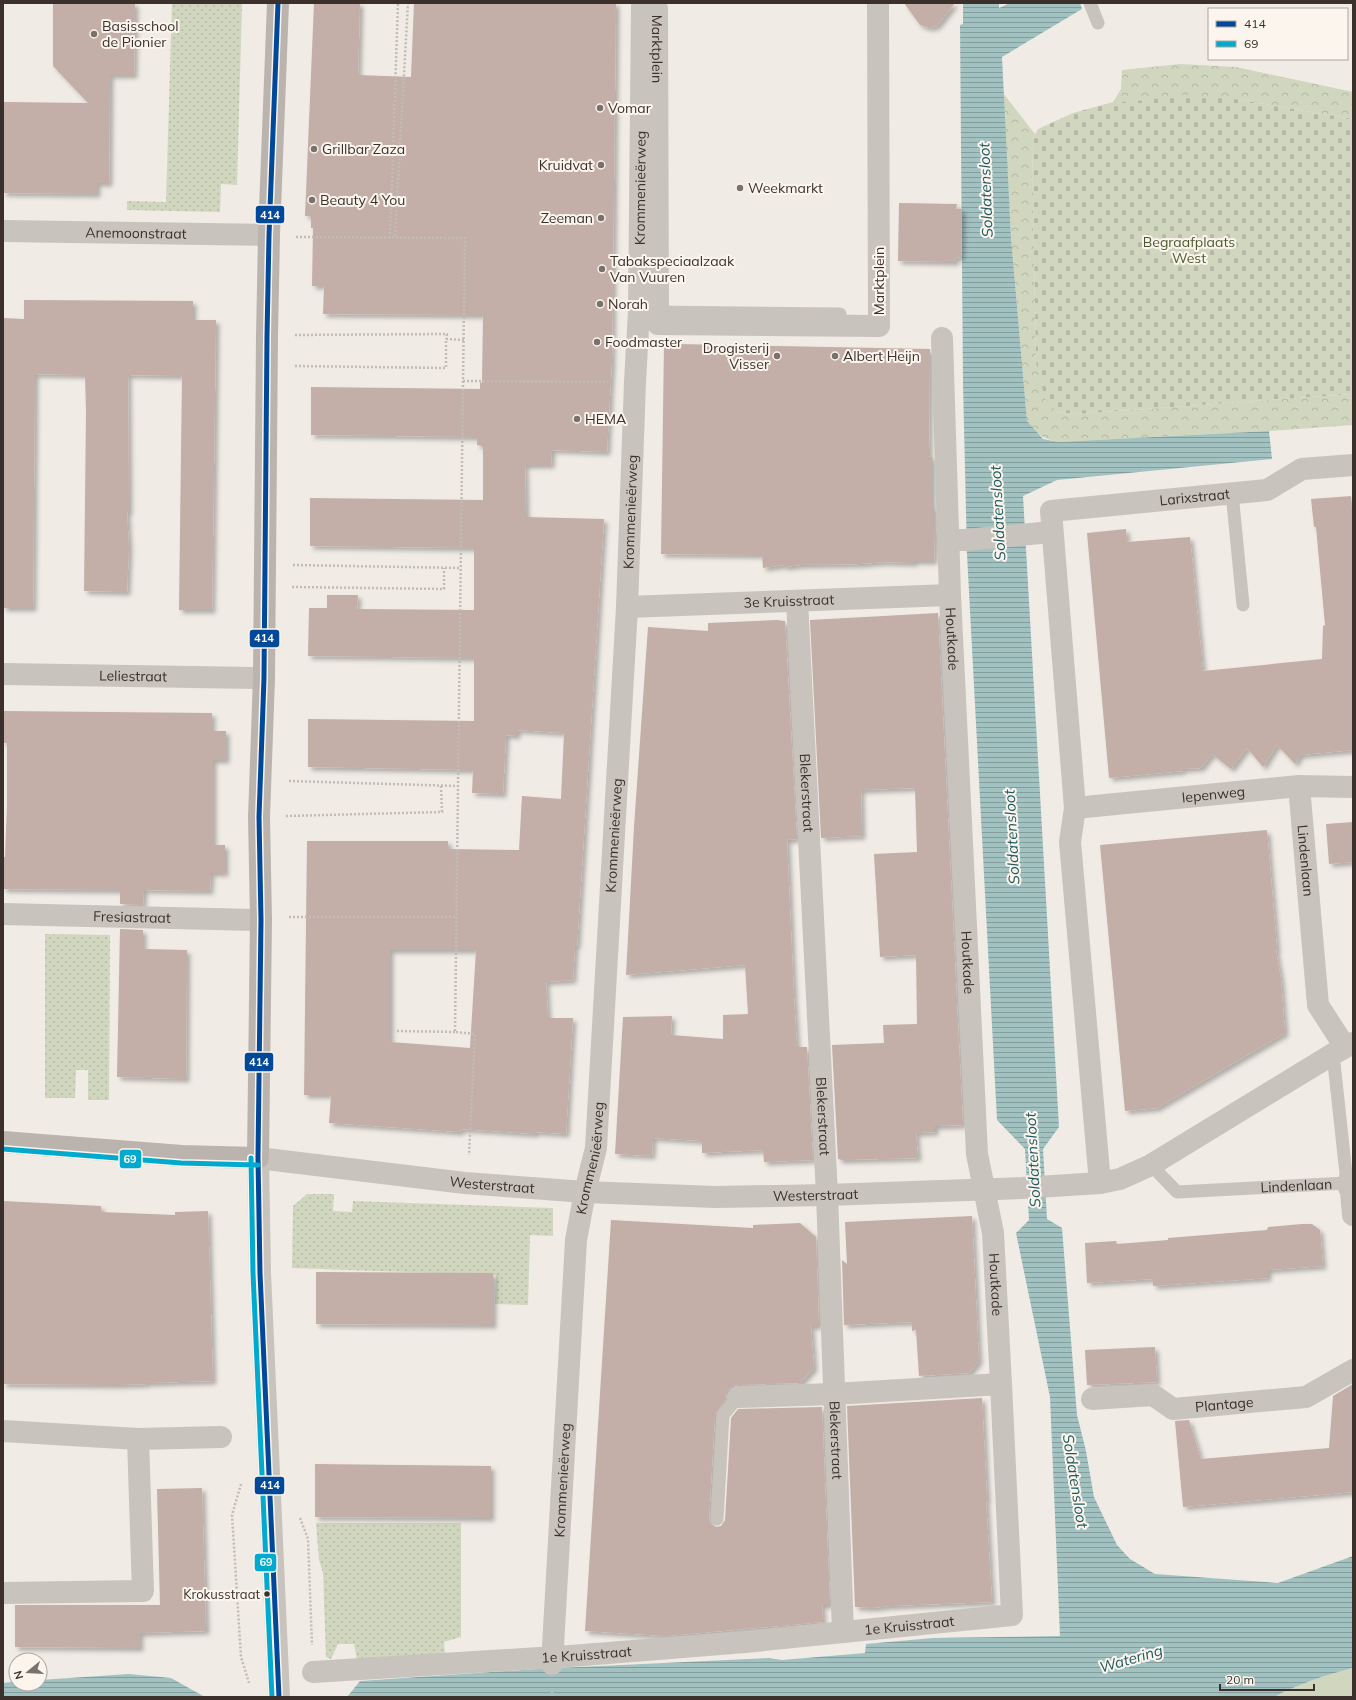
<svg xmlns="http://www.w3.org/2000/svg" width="1356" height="1700" viewBox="0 0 1356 1700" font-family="Mulish,sans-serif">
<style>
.grass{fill:url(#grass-dots)}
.forest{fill:url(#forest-crowns)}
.cemetery{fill:url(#cemetery-stones)}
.pitch{fill:#d1d6bf}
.water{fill:url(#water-rules)}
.building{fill:#c3afa7;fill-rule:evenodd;filter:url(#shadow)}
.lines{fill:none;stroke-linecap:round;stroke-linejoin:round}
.path{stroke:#c2bbb6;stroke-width:2.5;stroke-dasharray:2 2;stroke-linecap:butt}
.lane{stroke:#c9c3be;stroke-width:13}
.street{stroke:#c9c3be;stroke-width:22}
.secondary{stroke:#bab3ae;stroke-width:22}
.bus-1-casing{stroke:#fbf5ee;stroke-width:8}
.bus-2-casing{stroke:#fbf5ee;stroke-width:8}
.bus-1{stroke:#004899;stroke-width:5}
.bus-2{stroke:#00a9ce;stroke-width:5}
.poi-dot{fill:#7a716c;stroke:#fbf5ee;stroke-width:1.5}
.bus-dot{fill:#3b302b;stroke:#fbf5ee;stroke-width:1.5}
.labels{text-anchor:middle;stroke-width:4;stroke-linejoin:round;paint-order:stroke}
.bus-label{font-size:13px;fill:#3b302b;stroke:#fbf5ee;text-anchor:end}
.poi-label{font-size:14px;fill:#3b302b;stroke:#fbf5ee;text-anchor:start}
.street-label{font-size:14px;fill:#3b302b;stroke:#fbf5ee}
.park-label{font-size:14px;fill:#4a5a2e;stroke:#fbf5ee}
.water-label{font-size:15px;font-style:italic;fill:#1f5a5e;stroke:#fbf5ee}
.line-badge{stroke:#fbf5ee;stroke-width:1.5}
.badge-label{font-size:11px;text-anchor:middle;font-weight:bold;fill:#fff}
</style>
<defs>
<pattern id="grass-dots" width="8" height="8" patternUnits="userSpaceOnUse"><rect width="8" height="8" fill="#d1d6bf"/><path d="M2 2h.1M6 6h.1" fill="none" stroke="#b4b8a4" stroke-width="1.8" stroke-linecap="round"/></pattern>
<pattern id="forest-crowns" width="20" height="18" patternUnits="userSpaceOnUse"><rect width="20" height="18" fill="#d1d6bf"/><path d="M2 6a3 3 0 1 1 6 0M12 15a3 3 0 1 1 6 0" fill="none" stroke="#b4b8a4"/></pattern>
<pattern id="cemetery-stones" width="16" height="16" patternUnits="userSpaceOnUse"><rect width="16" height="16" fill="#d1d6bf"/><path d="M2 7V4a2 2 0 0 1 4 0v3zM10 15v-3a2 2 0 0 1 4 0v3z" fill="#b4b8a4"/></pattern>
<pattern id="water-rules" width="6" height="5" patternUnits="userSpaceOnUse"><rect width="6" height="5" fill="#a1c2c1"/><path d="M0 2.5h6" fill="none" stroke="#849e9d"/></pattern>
<filter id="shadow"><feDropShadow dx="3.5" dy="3.5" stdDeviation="2" flood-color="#0004"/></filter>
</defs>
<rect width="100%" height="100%" fill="#f0ebe5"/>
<path class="grass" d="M172,3H242L237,185L221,184L220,212L127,210V201L166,202Z
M45,934L110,935L109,1100H88V1070H76L75,1098H45Z
M307,1194H334L333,1211L352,1212L353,1201L553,1208V1236L530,1235L528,1305L495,1304L496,1275L292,1268L293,1206Z
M316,1523H461V1637L444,1642L445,1654L357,1660L354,1644H338L331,1659L326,1657L323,1573L319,1560Z"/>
<path class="forest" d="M1180,64L1236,67L1353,92V119L1235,99L1113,102L1121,89L1122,70Z
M1003,93L1035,134L1032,140L1036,362L1057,412L1077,414L1353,394V425L1269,431L1058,442C1041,438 1037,434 1027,421L1011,237Z"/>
<path class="cemetery" d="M1184,95L1235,99L1353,119V394L1077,414L1057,412L1045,399L1036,362L1032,140L1038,129L1073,113L1113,102L1137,101Z"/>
<path class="pitch" d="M1353,1668V1697H1274C1299,1684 1325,1675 1353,1668Z"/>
<path class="water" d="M963,3H999V8L1010,3H1080L1082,9L1002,57L1011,237L1027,421L1043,439L1058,442L1269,431L1272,459L1057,480L1023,496L1059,1127L1043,1149L1047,1219L1062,1228L1077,1415L1086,1451L1094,1497L1117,1545L1130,1559L1155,1574L1278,1583L1353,1556V1668C1325,1675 1299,1684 1274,1697H347L360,1681L537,1669L769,1658L782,1660L865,1653L866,1644L933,1638L1060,1636L1050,1397L1016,1233L1029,1220L1025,1149L997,1120L967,554L963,384L960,25L963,24Z
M129,1674L171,1678L205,1697H3V1683L16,1682V1684H40V1680Z"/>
<path class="building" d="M53,3H135L134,75H110L109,183H97V194L3,193V102L88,103L53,66Z
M314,3H360L358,75L411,77L414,3H616L612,359L607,452L552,450L551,465H525L526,517L604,519L577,946H575L573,980L546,982L548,1018H573L566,1134L535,1132V1134L461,1129L460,1132L329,1123L331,1095H304L307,841H448V849L519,850L522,796L561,799L564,733L517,730V736L506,735L503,794L472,793L473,770L308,767V719L474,721V658L308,656L309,608H327V595H358L357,609L474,610V548L310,546V498L483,500V446L477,445V437L311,435V387L480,389V382L482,383L483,315L323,314L324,286H312L313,228H311V216H305ZM390,950H476L470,1048L390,1042Z
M904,3H955L937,26L929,28L920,25Z
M899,203L957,204L956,209H962L961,257L955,258L956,262L898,261Z
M24,300L193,301V320H216L212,610H179L182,376L128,375L129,512H127L129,548L127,592L84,591L86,412L85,375L35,374L33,608H3V318L24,319Z
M677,344L930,349L929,449V457L932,456V507H934V530H935L934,561H914V563L883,562L860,564L800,565L784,567V565L763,568L762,555L661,554L664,345Z
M1351,496L1353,523V750L1300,755L1295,764L1277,745L1263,767L1247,748L1231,769L1212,754L1201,768L1182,769L1183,771L1109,778L1087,533L1126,529L1127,542L1190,537L1203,671L1322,659L1323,626L1325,625L1316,527H1314L1311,499Z
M938,613L963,1125L935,1126V1132L916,1133L918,1158L842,1160L838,1159L832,1045L884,1043L883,1025L917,1024L916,955L880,957L874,854L917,852L915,788L861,790L862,836L821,838L810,620Z
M777,620L785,621L797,839L787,840L794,998L797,1047H807L813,1160L764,1162L763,1150L702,1153V1141L653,1138L652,1156L615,1154L623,1017L672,1016L671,1035L723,1039V1015L748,1014L745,965L626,975L634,827L648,627L708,631V623Z
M3,711L212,713V731H226V760H213V845H225V873H211L210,891L144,890L143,905L120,904V890L3,889V857H5L7,805V743H3Z
M1353,822V862L1329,864L1326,824Z
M1267,830L1277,949L1276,950L1281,980L1285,1033L1157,1108L1125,1111L1100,845Z
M120,929L143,930V949L187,950L186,1079L117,1077Z
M3,1201L101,1206V1212L175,1215V1212L208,1211L213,1381L146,1383V1384L116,1385L3,1384Z
M972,1216L979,1361L969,1373L919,1376L916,1330L912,1331V1322L844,1325L842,1260L847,1264L845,1222Z
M611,1220L753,1228V1225L800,1223L816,1237L819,1326H811L814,1368L800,1383L738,1385L732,1386L727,1391L726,1399L715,1415L709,1519L710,1523L716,1527L721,1526L725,1520L731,1418L738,1409L822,1407L830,1605H822L823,1622L666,1636L585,1631Z
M1302,1224H1312L1320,1230L1323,1266L1268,1270V1278L1153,1286V1279L1087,1283L1085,1243L1116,1241L1117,1244L1168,1240V1238L1267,1230L1268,1227Z
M316,1272L493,1273V1325L316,1324Z
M1155,1347L1157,1382L1087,1385L1085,1350Z
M1353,1384V1492L1183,1507L1175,1421L1189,1420L1201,1459L1329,1448L1333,1396Z
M982,1398L987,1500H986L992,1602L889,1606L872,1608L855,1607L847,1406Z
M315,1464L491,1466V1518L315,1517Z
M202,1488L206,1631L140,1633V1648L15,1647V1605H160L157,1489Z"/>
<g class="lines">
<path class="path" d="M395,236L408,3
M296,237L465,238L463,381L608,382
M390,238L398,3
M295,335L447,334L446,339
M295,366L446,368V339L464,340
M463,381L455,1032L475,1034L469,1155
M293,565L461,568
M292,587L444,589V568
M289,781L458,786
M286,816L442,812L441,786
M289,917H457
M397,1031L455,1032
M241,1484L232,1515L241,1657L249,1683
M300,1518L308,1539L312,1645
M552,1697V1691"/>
<g class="lane">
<path d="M1090,3L1098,23"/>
<path d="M652,312L840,314"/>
<path d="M1232,493L1243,605"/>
<path id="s1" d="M1151,1165L1177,1192L1347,1183L1333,1054"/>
<path d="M717,1519L723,1415L738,1397"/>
</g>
<g class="street">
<path id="s2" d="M657,9L658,324L879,326L878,3"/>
<path id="s3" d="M3,231L269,235"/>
<path id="s4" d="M942,338L950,595L977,1154L993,1233L1001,1384"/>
<path d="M948,540H965L1052,532"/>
<path id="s5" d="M797,601L827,1195L843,1632"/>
<path id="s6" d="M627,607L950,595"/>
<path id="s7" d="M3,674L264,678"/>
<path id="s8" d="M1299,786L1318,1005L1345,1047"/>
<path id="s9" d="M1075,808L1299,786L1353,787"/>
<path id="s10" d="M3,914L261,920"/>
<path id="s11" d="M1100,1183L1070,842L1075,808L1051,511L1267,490L1302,469L1353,465"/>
<path d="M1347,1183L1351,1192L1353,1215"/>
<path id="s12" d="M1092,1399L1153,1395L1173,1409L1306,1397L1353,1370"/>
<path d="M3,1431L138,1439L221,1437"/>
<path d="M3,1593L143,1591L138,1439"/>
<path id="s13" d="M552,1664L576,1240L585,1192L596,1148L627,607L635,382L639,311L642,3"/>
<path id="s14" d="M313,1672L571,1656L745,1642L1012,1615L1001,1384L834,1394L738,1397"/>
<path id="s15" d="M279,1697L260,1273L258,1158L465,1183L585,1192L715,1197L827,1195L1022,1188L1100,1183L1120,1179L1151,1165L1333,1054L1353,1043"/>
</g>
<path class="secondary" d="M3,1142L182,1156L258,1158L261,920L259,817L264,678L267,336L269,235L278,3"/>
<g class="bus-1-casing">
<path id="bus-1" d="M278,3L269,235L267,336L264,678L259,817L261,920L258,1158L260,1273L279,1697"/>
</g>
<g class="bus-2-casing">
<path id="bus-2" d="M3,1149L181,1163L258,1165
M251,1158L253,1273L272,1697"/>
</g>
<use href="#bus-1" class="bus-1"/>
<use href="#bus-2" class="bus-2"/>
</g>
<g class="poi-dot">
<circle cx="94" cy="34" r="4"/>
<circle cx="600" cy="108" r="4"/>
<circle cx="314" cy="149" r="4"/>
<circle cx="601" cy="165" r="4"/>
<circle cx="740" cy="188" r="4"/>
<circle cx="312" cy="200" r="4"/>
<circle cx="601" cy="218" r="4"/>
<circle cx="602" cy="269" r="4"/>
<circle cx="600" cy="304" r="4"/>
<circle cx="597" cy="342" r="4"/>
<circle cx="777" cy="356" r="4"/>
<circle cx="835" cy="356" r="4"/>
<circle cx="577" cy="419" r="4"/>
</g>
<circle class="bus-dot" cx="267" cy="1594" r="3.5"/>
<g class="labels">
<g class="bus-label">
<text x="260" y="1599">Krokusstraat</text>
</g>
<g class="poi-label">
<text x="102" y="31">Basisschool<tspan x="102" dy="16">de Pionier</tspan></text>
<text x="608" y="113">Vomar</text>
<text x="322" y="154">Grillbar Zaza</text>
<text x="593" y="170" text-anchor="end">Kruidvat</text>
<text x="748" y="193">Weekmarkt</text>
<text x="320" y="205">Beauty 4 You</text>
<text x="593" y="223" text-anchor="end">Zeeman</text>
<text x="610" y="266">Tabakspeciaalzaak<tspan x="610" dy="16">Van Vuuren</tspan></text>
<text x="608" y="309">Norah</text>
<text x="605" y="347">Foodmaster</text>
<text x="769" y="353" text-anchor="end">Drogisterij<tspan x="769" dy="16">Visser</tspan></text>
<text x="843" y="361">Albert Heijn</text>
<text x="585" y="424">HEMA</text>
</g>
<g class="street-label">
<text dy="5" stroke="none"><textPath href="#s2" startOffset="40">Marktplein</textPath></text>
<text dy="5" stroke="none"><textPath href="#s13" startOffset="1480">Krommenieërweg</textPath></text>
<text dy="5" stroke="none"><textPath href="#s3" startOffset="133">Anemoonstraat</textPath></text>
<text transform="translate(879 281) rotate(-90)" y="5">Marktplein</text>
<text dy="5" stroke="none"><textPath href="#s11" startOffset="819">Larixstraat</textPath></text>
<text dy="5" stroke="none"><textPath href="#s13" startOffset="1156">Krommenieërweg</textPath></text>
<text dy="5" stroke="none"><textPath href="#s6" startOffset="162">3e Kruisstraat</textPath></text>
<text dy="5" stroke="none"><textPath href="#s4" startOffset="301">Houtkade</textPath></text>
<text dy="5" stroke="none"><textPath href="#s7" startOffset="130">Leliestraat</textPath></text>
<text dy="5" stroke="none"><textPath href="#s5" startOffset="192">Blekerstraat</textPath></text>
<text dy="5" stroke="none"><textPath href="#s9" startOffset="139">Iepenweg</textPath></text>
<text dy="5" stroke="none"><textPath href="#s13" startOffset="832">Krommenieërweg</textPath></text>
<text dy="5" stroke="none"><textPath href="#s8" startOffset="75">Lindenlaan</textPath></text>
<text dy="5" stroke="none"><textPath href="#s10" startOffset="129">Fresiastraat</textPath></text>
<text dy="5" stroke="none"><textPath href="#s4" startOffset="625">Houtkade</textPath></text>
<text dy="5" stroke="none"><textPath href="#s5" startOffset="516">Blekerstraat</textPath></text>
<text dy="5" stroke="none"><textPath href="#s13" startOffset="508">Krommenieërweg</textPath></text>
<text dy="5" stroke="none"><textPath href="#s15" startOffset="775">Westerstraat</textPath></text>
<text dy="5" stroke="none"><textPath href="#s1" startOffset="157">Lindenlaan</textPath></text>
<text dy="5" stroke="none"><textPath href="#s15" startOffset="1099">Westerstraat</textPath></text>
<text dy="5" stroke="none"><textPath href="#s4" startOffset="949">Houtkade</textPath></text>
<text dy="5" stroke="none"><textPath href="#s12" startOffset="137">Plantage</textPath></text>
<text dy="5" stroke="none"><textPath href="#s5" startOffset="840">Blekerstraat</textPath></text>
<text dy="5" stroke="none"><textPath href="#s13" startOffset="184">Krommenieërweg</textPath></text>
<text dy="5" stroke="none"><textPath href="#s14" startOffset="598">1e Kruisstraat</textPath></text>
<text dy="5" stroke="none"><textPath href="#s14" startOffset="274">1e Kruisstraat</textPath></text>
</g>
<g class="park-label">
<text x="1189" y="247">Begraafplaats<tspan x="1189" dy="16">West</tspan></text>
</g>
<g class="water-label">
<text transform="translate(986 190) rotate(-92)" y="5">Soldatensloot</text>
<text transform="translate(998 513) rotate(-93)" y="5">Soldatensloot</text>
<text transform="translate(1012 837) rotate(-93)" y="5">Soldatensloot</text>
<text transform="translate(1033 1160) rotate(-93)" y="5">Soldatensloot</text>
<text transform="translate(1075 1481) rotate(81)" y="5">Soldatensloot</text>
<text transform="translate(1131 1659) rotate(-16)" y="5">Watering</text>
</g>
</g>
<g class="line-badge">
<rect x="255" y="205" width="30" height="19" rx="4" fill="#004899"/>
<rect x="249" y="629" width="31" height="19" rx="4" fill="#004899"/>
<rect x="244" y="1052" width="30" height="20" rx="4" fill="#004899"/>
<rect x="119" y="1149" width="23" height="20" rx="4" fill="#00a9ce"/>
<rect x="254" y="1476" width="31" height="19" rx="4" fill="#004899"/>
<rect x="254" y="1553" width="23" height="19" rx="4" fill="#00a9ce"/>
</g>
<g class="badge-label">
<text x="270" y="219">414</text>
<text x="264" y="642">414</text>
<text x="259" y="1066">414</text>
<text x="130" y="1163">69</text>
<text x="270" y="1489">414</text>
<text x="266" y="1566">69</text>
</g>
<rect width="1356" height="1700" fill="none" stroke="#3b302b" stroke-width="8"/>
<rect x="1208" y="8" width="140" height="52" fill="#fbf5ee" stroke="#aea6a0"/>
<rect x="1216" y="21" width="20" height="6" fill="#004899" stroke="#aea6a0"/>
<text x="1244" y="28" font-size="12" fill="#3b302b">414</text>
<rect x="1216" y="41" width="20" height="6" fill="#00a9ce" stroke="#aea6a0"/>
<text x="1244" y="48" font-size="12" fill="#3b302b">69</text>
<g transform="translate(28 1672) rotate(252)"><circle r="19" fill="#fbf5ee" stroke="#aea6a0"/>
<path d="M0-3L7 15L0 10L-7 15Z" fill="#7a716c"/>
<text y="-6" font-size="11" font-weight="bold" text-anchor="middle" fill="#3b302b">N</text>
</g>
<path d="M1220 1684v6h94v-6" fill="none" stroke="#3b302b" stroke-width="2"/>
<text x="1226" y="1684" font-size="12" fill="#3b302b" stroke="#fbf5ee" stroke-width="3" paint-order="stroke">20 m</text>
</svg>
